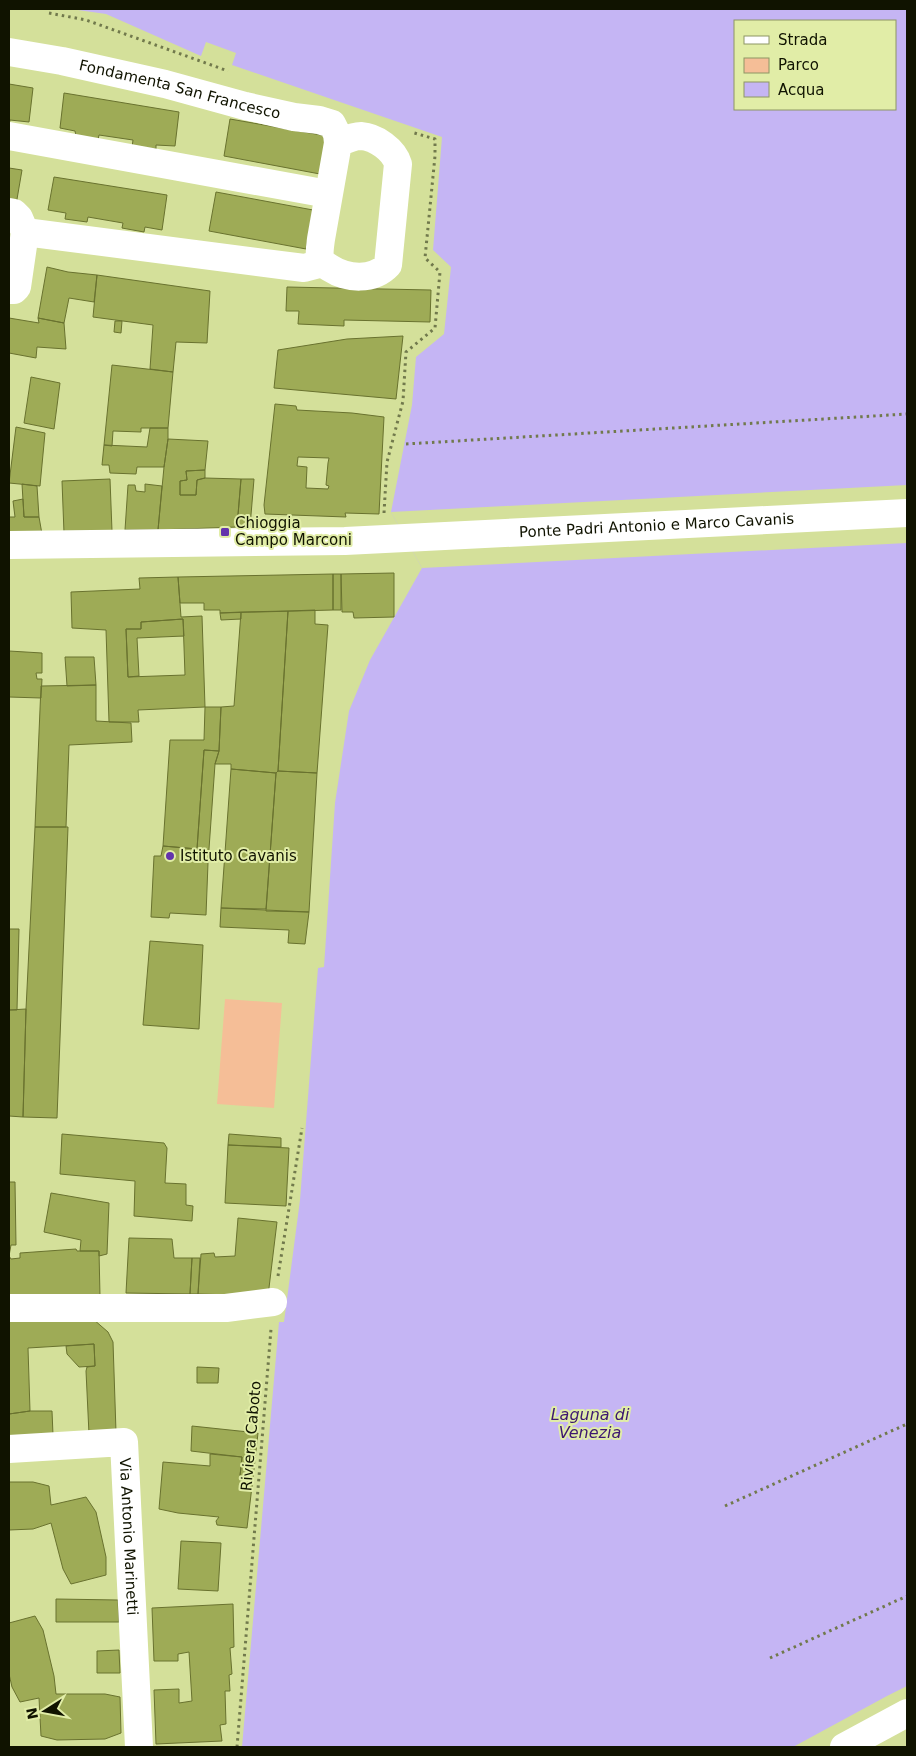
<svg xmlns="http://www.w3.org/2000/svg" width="916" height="1756" viewBox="0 0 916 1756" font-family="'DejaVu Sans',sans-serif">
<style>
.green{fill:#f5be97}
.water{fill:#c5b5f4;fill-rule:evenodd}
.pier{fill:#d4e09a}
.building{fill:#9eab56;stroke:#69722f;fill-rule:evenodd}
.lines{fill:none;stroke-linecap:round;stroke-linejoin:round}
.path{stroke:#71794c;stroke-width:3;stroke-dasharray:2.5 4;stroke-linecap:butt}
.minor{stroke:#fff;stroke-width:28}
.poi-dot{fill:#6334ac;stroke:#e1eda7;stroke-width:2}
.labels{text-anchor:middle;stroke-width:4;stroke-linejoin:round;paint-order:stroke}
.street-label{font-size:15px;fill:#101300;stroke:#e1eda7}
.poi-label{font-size:15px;fill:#101300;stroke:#e1eda7;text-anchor:start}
.water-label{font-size:16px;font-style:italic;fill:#3d1870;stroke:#e1eda7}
</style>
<rect width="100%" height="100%" fill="#d4e09a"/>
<path class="green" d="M225,999L282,1003L274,1108L217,1104Z"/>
<path class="water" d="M71,9H907V1747H242L279,1322H284L300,1200L318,968L324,967L335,803L349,711L370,660L422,568L391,512L412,405L416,357L444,334L451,267L433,250L442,137L232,65L236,53L206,42L201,56L106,14ZM735,21H895V109H735Z"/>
<path class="pier" d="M907,485V543L422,568L391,512Z
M907,1686V1747H793L887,1696Z"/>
<path class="building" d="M9,84L33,88L29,122L10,120L9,125Z
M64,93L179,112L175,146L156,145V149L132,147L133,140L99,135L98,140L76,136L75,131L60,128Z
M230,119L327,136L320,174L224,156Z
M9,168L22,170L16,205L9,204Z
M54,177L167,195L162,230L145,227L144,232L122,228L123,223L88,217L87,222L65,219L66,213L48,210Z
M216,192L313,210L306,249L209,231Z
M47,267L68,272L97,275L94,302L69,298L64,323L38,318Z
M97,275L210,291L207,343L176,342L173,372L150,369L153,325L93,317Z
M287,287L431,290L430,322L344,320V326L298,324L299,311H286Z
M9,318L39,323L38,318L64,323L66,349L37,347L36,358L9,353Z
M115,321H122L121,333L114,332Z
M403,336L396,399L274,388L278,350L347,339Z
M112,365L173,372L168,428H141V432L113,431L112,446L104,445Z
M31,377L60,383L54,429L24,423Z
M275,404L296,406L297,410L352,413L384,417L379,514L345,513L346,517L265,514L264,505ZM298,457L329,458L328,463L326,485L329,486L328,489L306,488L307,467L297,466Z
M16,427L45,433L40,486L9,483Z
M150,428H168V439L164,467H137L136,474L110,473L109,465H102L104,445L147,447Z
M168,439L208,441L205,470L186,471L187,480L180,481V495H196L197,480L205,478L241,479L237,527L158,530L164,467Z
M205,470V478L197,480L196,495H180V481L187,480L186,471Z
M110,479L112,531L64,533L62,481Z
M241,479H254L250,527H237Z
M22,484L37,486L39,517H24Z
M145,484L162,486L158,530H125L128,485H135L136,491L145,492Z
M23,499L24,517H39L42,534H9V517H15L13,501Z
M394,573V617L354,618L353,612H342L341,574Z
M333,574V610L220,613V610H204V603H180L178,577Z
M333,574H341V610H333Z
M178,577L181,617L202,616L205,707L138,710L139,722H109L106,630L72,628L71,592L140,589L139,578ZM183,619L185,675L128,677L126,629H141V622Z
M315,610V624L328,625L317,773L278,771L288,611Z
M288,611L278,771L276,773L231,769V764H215L219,751L221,707L234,706L241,612Z
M241,612V619L221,620L220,613Z
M183,619L184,636L137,638L139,676L128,677L126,629H141V622Z
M9,651L42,653V673H36L37,679H42L41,698L9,697Z
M65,657H94L96,685L67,686Z
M96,685V721L131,723L132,742L69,745L66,827H35L41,686Z
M205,707H221L219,751L204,750L197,849L163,846L170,740H204Z
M204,750L219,751L215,764L208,863L206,915L170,913L169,918L151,917L154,856H161L163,846L197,849Z
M231,769L276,773L266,909L221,908Z
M278,771L317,773L309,912L266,911L276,773Z
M35,827H68L57,1118L23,1117L26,1009Z
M221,908L309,912L305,944L288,943L289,930L220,927Z
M9,929H19L17,1010H9Z
M150,941L203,945L199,1029L143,1025Z
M26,1009L23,1117L9,1116V1010Z
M62,1134L164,1143L167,1148L165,1183L186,1184V1205L193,1206L192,1221L134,1216L135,1181L60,1174Z
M229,1134L281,1138V1147L228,1145Z
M228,1145L289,1148L286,1206L225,1203Z
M9,1182H15L16,1245H11L9,1256Z
M51,1193L109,1203L107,1254L99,1256V1251H80L81,1240L44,1232Z
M238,1218L277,1222L268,1296L198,1294L201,1254L214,1253L215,1257L235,1256Z
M129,1238L172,1239L174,1258H192L190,1294L126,1293Z
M76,1249L77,1251H99L100,1296L9,1298V1256L11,1259L20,1258V1253Z
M192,1258H200L198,1294H190Z
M93,1319L108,1332L113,1342L116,1432L89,1434L86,1371L87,1367L95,1366L94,1344L28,1348L30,1411L9,1414V1321Z
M94,1344L95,1366L79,1367L67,1354L66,1346Z
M197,1367L219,1368L218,1383H197Z
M30,1411H52L53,1435L9,1436V1414Z
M192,1426L258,1433L253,1478L240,1476L242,1457L191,1451Z
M210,1454L242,1457L240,1476L253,1478L247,1528L217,1525L216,1521L219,1517L178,1513L159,1509L163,1462L210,1466Z
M9,1482H33L49,1486L51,1505L86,1497L96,1512L106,1557V1575L71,1584L63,1569L51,1523L33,1529L9,1530Z
M181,1541L221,1543L218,1591L178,1589Z
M56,1599L118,1600L119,1622H56Z
M233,1604L234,1647L230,1648L232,1674L229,1675L230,1691H225L226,1724L220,1725L222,1741L156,1744L154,1690L179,1689V1703L192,1701L189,1652L178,1654V1661H154L152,1608Z
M35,1616L43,1630L54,1676L56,1694H105L120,1697L121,1733L105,1739L57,1740L41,1736L39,1698L20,1702L12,1687L9,1674V1623Z
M119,1650L120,1673H97V1651Z"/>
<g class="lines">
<path class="path" d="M49,13L86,20L228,71
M406,444L907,414
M384,513L387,462L403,401L406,352L435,328L440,272L425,258L435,156V139L411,132
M278,1276L302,1128
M725,1506L907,1424
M770,1658L907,1596
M237,1747L271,1329"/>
<g class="minor">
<path id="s1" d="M9,52L62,61L165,84L245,106L294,117L319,120L332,124L337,134L338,143L321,239C320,247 318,257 323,263C323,264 329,267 330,268C347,279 373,281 388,265L398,164C394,150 376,137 361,136C353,136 345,140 338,143"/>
<path d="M9,136L328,194"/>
<path d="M9,212L14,213L19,218L25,232L17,287L14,290H9"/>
<path d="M25,232L304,268L323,263"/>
<path id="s2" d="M9,545L345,541L907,513"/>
<path d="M9,1308H226L273,1302"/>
<path id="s3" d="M9,1449L124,1442L139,1747"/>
<path d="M844,1747L907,1713"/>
</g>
</g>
<g class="poi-dot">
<rect x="220" y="527" width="10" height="10" rx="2.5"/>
<circle cx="170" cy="856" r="5"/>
</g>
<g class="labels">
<g class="street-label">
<text dy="5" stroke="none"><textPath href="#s1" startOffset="175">Fondamenta San Francesco</textPath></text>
<text dy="5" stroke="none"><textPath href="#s2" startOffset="648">Ponte Padri Antonio e Marco Cavanis</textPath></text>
<text transform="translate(251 1436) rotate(-85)" y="5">Riviera Caboto</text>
<text dy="5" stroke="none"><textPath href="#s3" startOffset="210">Via Antonio Marinetti</textPath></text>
</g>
<g class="poi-label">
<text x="235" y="528">Chioggia<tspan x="235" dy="17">Campo Marconi</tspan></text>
<text x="180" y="861">Istituto Cavanis</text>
</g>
<g class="water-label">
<text x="590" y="1420">Laguna di<tspan x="590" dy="18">Venezia</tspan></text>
</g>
</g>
<rect width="916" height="1756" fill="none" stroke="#101300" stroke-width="20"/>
<rect x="734" y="20" width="162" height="90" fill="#e1eda7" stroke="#8d9664"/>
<rect x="744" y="36" width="25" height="8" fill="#ffffff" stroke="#8d9664"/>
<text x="778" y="45" font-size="15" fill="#101300">Strada</text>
<rect x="744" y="58" width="25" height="15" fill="#f5be97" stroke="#8d9664"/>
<text x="778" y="70" font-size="15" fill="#101300">Parco</text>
<rect x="744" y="82" width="25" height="15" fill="#c5b5f4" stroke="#8d9664"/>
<text x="778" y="95" font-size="15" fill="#101300">Acqua</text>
<g transform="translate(45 1711) rotate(259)" stroke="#e1eda7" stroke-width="4" paint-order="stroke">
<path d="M0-4L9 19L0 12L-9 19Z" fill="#101300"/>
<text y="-8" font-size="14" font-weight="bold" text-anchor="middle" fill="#101300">N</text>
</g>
</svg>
